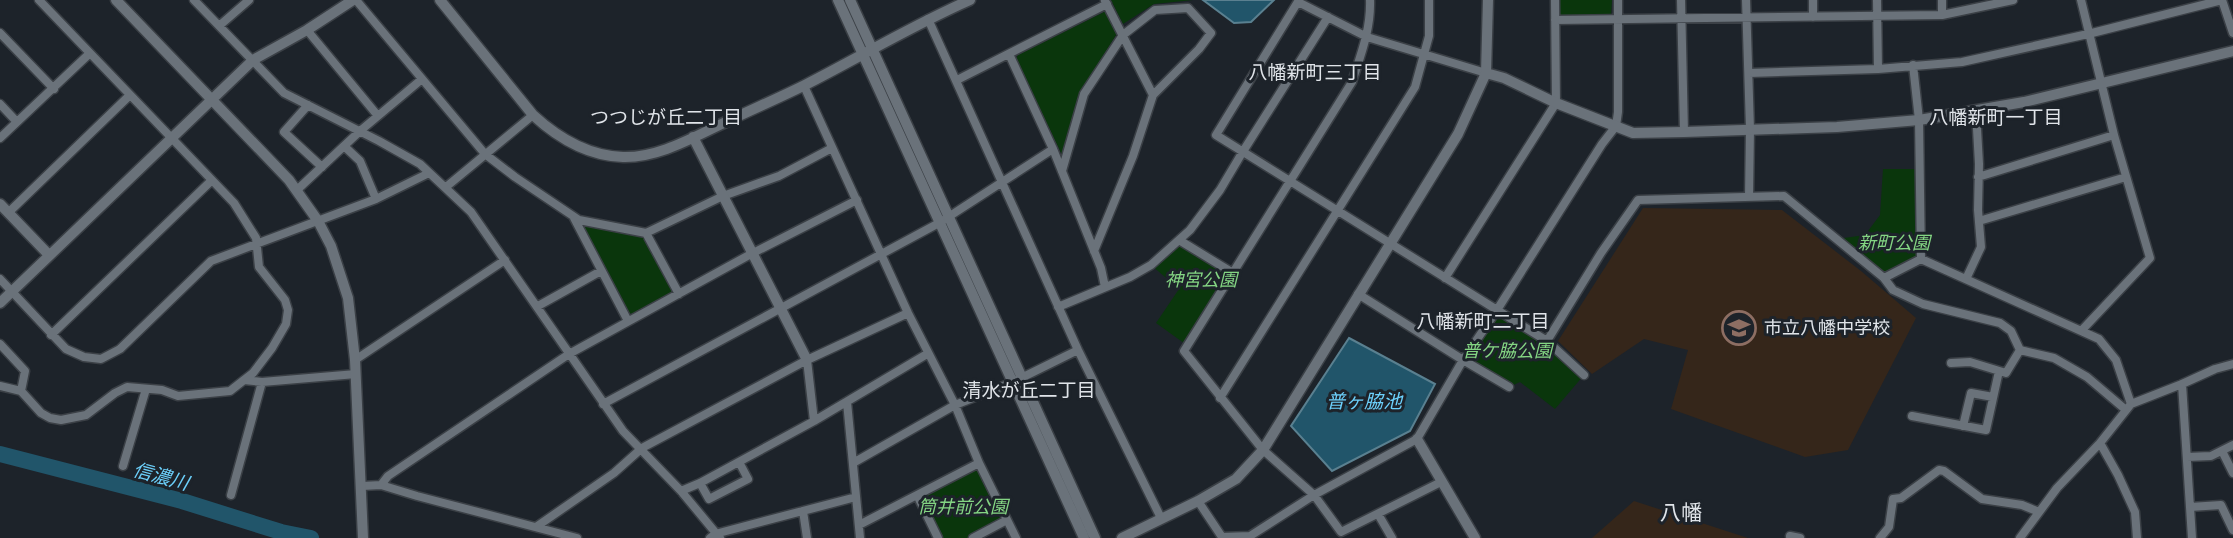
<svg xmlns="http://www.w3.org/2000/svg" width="2233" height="538" viewBox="0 0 2233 538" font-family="'PT Serif','Noto Sans JP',serif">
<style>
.education{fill:#35261a}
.green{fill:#0a360c}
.water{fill:#21556a;stroke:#5a8090;stroke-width:2}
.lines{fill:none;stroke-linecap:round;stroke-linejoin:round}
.river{stroke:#21556a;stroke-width:16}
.minor-casing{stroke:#3b4046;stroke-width:11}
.tertiary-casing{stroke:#3b4046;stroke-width:13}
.minor{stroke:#6a727a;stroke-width:8}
.tertiary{stroke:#6a727a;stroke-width:10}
.labels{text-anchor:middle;stroke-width:6;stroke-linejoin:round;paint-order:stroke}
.park-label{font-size:18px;font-style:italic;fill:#84d583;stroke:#1d232a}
.poi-label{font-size:18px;fill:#e0e4e9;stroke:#1d232a;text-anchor:start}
.neighbourhood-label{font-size:19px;fill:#e0e4e9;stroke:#1d232a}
.water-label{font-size:19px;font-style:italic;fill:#6cd0fb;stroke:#1d232a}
.quarter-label{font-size:21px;fill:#e0e4e9;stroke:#1d232a}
</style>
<rect width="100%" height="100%" fill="#1d232a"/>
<path class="education" d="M1643,208L1782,210L1861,271L1916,318L1848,450L1805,457L1671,409L1688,350L1644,339L1592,374L1558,341Z
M1634,501L1748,538H1592Z"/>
<path class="green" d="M1111,0H1193L1154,4L1123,24Z
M1559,0H1612L1611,15L1561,17L1559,14Z
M1106,11L1118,32L1080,92L1062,155L1016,58L1018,55Z
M1883,169H1920L1921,259L1884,278L1837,239L1865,235L1880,215Z
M584,225L640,235L646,239L674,289L673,293L632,314L629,313L583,227Z
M1179,240L1233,273L1188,346L1156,323L1179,289L1151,265Z
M1497,310L1547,341L1584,375L1555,409L1520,382L1509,387L1463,360Z
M979,463L1007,520L973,538H938L917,495Z"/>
<path class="water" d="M1203,0H1274L1251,22L1234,23Z
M1349,338L1435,384L1410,431L1332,471L1291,426Z"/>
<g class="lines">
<path class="river" d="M0,454L182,501L281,532L311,538"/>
<g class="minor-casing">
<path id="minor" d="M194,0L284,93L379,141L420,164L471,212L623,431L681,491L720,538
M356,0L485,154L515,177L579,220L646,233L723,196L779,176L832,148
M1299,0L1216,135L1547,341L1584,375
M1370,0C1371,29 1361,54 1352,82L1184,351L1263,450L1314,495L1341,532L1441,482
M1681,0L1684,132
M1746,0L1750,129L1749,197
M1813,0V17
M1877,0L1878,69
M1942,0V15
M2081,0L2114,135L2150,258L2082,330
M2222,0L2233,33
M1105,1L1153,95
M1298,2L1367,37L1486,73
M928,19L1078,350L1161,518
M1555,20L1942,15L2013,0
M219,26L249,0
M307,30L378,116
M0,33L54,89
M1009,54L1053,149L1101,268L1105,287
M1913,65L1919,120L1921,259
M1749,73L1878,69L1962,62L2088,34L2222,0
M957,80L1107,4
M804,86L908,313L955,405L979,463L1016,538
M0,104L17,122
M308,105L284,132L322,167
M0,138L89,54
M344,146L360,161L376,199
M1062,171L1084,94L1123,35L1155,10L1188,8L1211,33L1199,49L1153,95L1133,156L1094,251
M1978,177L2114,135
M446,187L533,115
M297,190L360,131L422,79
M8,213L130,95
M574,218L628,321
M1979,221L2126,177
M646,233L679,294
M1179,240L1233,273
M1921,259L2099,339L2116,360L2131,404
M1445,278L1556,103L1555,0
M1884,278L1893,290L1923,304L2000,323L2011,331L2020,350L2054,358L2087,377L2126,410
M0,279L66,349L84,357L101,359L120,349L211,261L376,199L429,173
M1966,279L1981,247L1978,210L1979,164L1976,111
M1358,294L1463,360L1509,387
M538,306L601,271
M1058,307L1130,277L1151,265L1190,230L1220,190L1242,153L1328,17
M51,335L211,181
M1547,341L1601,253L1638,200L1784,196L1884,278L1921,259
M0,344L25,371L21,391
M355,360L505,260
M807,360L814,421
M1951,363L1970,362L2006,373L2020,350
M244,380L262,382L356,374
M2182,384L2192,538
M0,386L21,391L41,413L50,418L61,420L86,415L115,393L127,387L162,390L178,396L230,391L244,380L253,373L272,348L286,324L288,310L285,300L259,267L256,238L234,203L39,0
M1220,398L1415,87L1429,36V0
M847,402L860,538
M603,404L939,223L1053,149
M1912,416L1986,430L1999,371
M1963,426L1971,393L1993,397
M2100,443L2118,475L2135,512L2137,538
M2222,451L2233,473
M2187,457L2211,456L2233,445
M853,463L955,405L1013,382L1078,350
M123,466L146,389
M700,483L709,499L748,479L739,462
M381,485L388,476L569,354L751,254L857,200
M362,486L381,485L417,496L577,538
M681,491L700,483L814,421L927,354
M231,495L262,382
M1198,501L1222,537L1250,536L1314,495L1417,439L1463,360L1497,310L1602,144L1616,126L1618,112V0
M2190,507L2221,505L2233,530
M803,511L807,538
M1378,514L1392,538
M859,525L917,495
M536,527L614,473L642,448L807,360L908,313
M1790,536L1800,538
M710,538L715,534L856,497
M938,538L917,495L979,463
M973,538L1007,520
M1880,538L1889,527L1893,499L1901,498L1939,470L1944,471L1982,499L2022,505L2039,512
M2020,538L2057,488L2100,443L2131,404L2182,384L2215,369L2233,364"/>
</g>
<g class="tertiary-casing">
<path id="tertiary" d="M116,0L289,180L318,221L331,246L348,298L355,360L363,538
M440,0L533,115C558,138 588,156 623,157C660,158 695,136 728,121C753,109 779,98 805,85C860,57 913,25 970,0
M838,0L1084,538
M850,0L1095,538
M1486,73L1504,78L1556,103L1633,133L1684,132L1837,127L1919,120L2024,102L2233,51
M693,137L807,360
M0,204L49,255
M0,303L253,60L307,30L353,0
M1417,439L1475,538
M1122,538L1198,501L1236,479L1263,450L1458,134L1486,73L1488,0"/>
</g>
<use href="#minor" class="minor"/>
<use href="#tertiary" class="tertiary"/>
</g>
<defs>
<g id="school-ring" transform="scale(1.75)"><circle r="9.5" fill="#1d232a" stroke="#8d6e63" stroke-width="1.5"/><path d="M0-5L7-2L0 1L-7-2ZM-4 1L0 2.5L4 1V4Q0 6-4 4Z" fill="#8d6e63"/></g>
</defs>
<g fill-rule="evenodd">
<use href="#school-ring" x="1739" y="328"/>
</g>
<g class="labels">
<g class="park-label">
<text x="1894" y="249">新町公園</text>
<text x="1201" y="286">神宮公園</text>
<text x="1507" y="357">普ケ脇公園</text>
<text x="963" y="513">筒井前公園</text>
</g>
<g class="poi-label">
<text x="1764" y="334">市立八幡中学校</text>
</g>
<g class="neighbourhood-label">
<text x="1315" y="79">八幡新町三丁目</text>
<text x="666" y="124">つつじが丘二丁目</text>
<text x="1996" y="124">八幡新町一丁目</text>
<text x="1483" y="328">八幡新町二丁目</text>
<text x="1029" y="397">清水が丘二丁目</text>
</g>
<g class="water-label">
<text x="1364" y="408">普ヶ脇池</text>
<text transform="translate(161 476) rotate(15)" y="7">信濃川</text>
</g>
<g class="quarter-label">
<text x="1681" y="520">八幡</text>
</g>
</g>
</svg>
